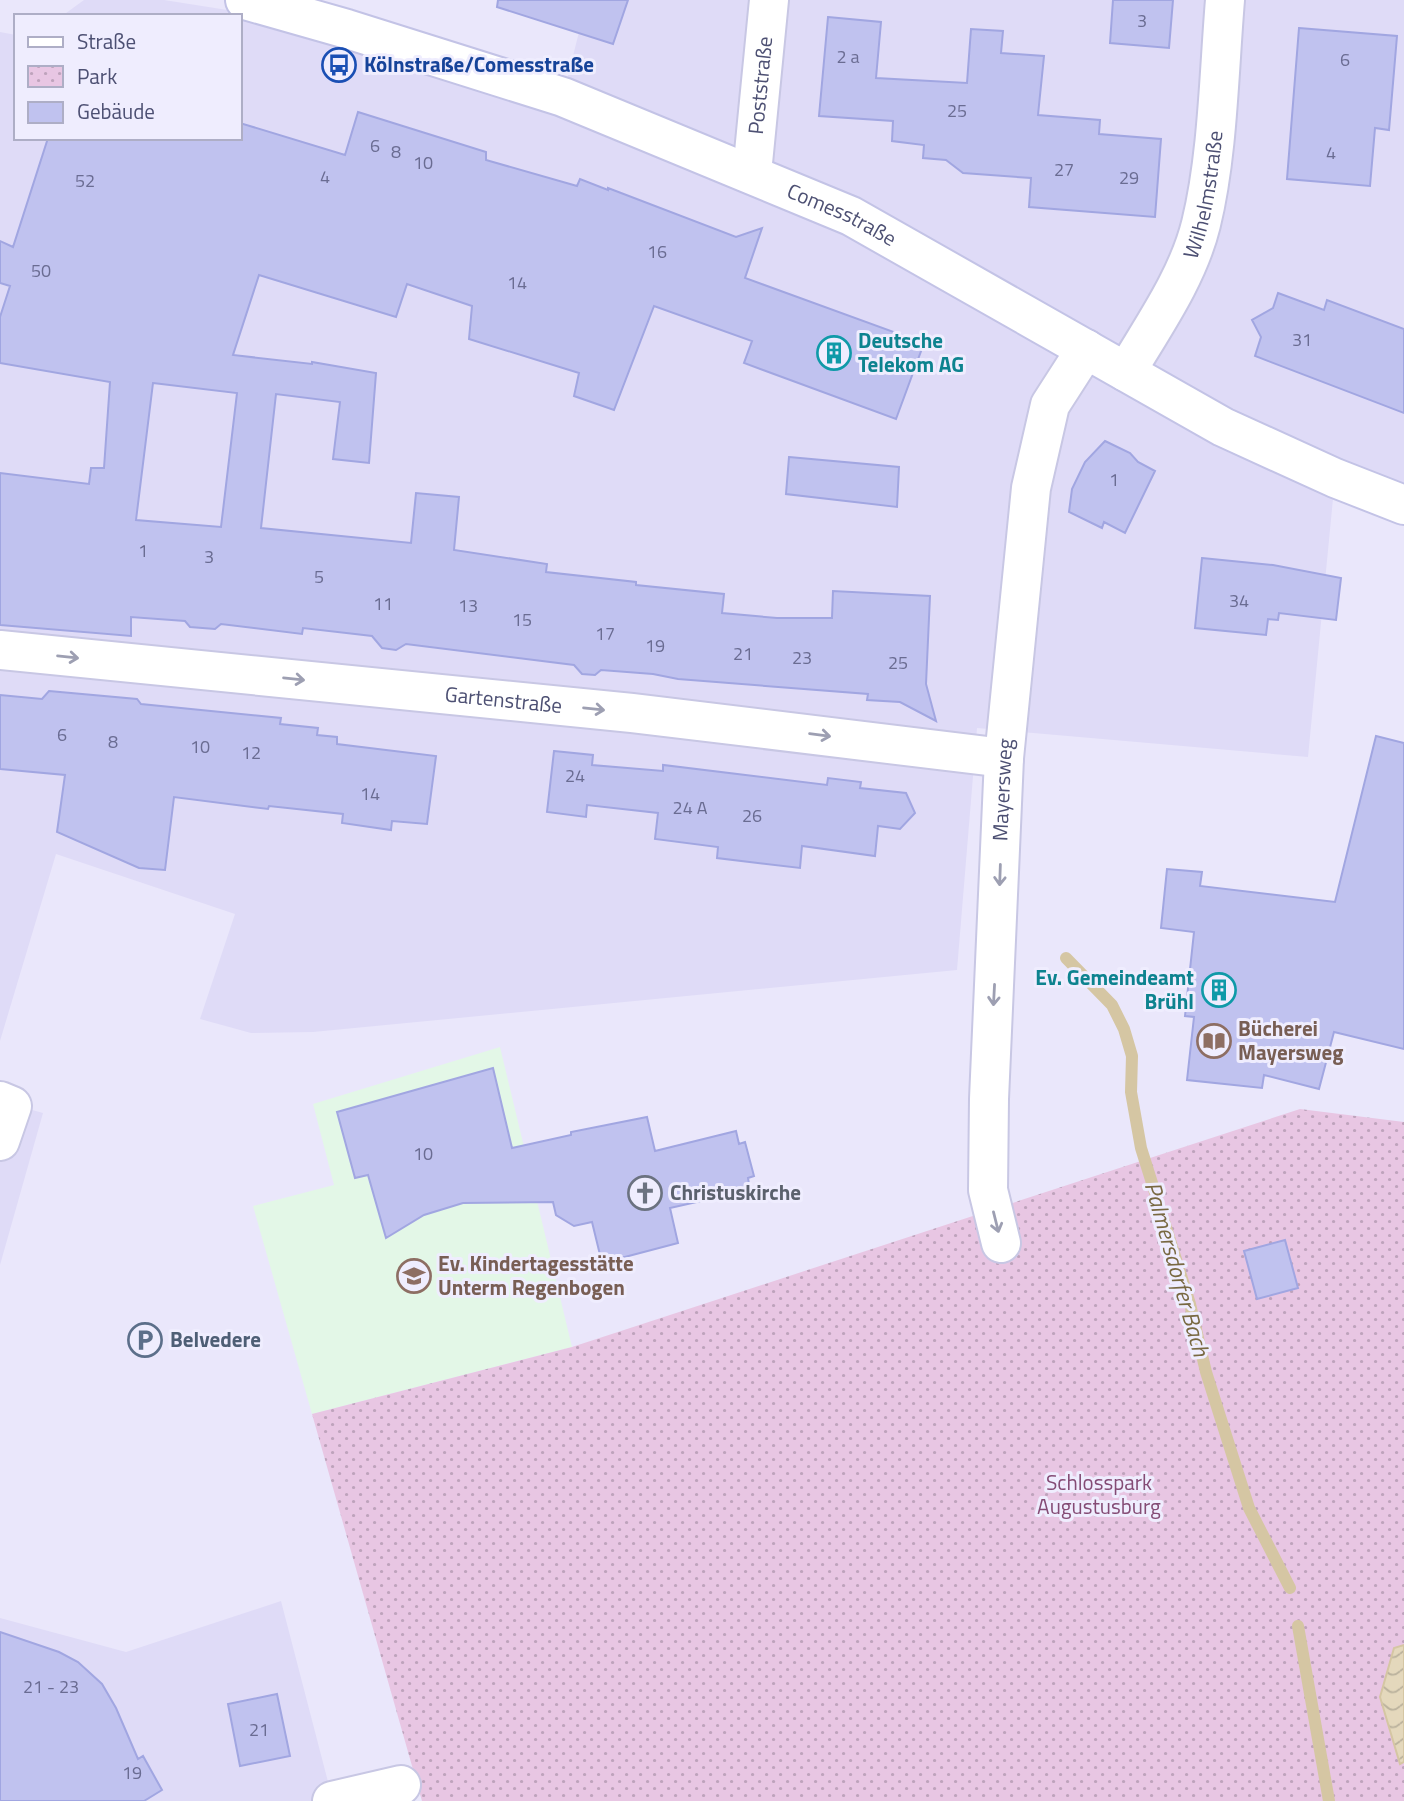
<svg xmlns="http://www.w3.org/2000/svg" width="1404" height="1801" viewBox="0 0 1404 1801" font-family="'Titillium Web',sans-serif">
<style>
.residential{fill:#dfdbf7}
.education{fill:#e3f7e7}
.park{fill:url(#park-dots)}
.water{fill:url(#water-waves);stroke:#d5c6a3;stroke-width:2}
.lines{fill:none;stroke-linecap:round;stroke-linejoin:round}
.stream{stroke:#d5c6a3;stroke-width:12}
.building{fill:#c0c2ef;stroke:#a1a6e1;stroke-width:2;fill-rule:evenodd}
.street-casing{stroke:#c8c7e4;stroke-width:42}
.secondary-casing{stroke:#c3c3e6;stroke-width:42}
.street{stroke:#fff;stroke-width:38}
.secondary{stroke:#fff;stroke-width:38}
.oneway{stroke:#9d9fb2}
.labels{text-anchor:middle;stroke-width:6;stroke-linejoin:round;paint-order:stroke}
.number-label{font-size:18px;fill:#6a6c92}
.transit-label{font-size:21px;font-weight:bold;fill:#164399;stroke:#efedfe;text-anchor:start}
.street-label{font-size:21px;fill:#4d5073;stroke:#efedfe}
.culture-label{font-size:21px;font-weight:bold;fill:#0d838f;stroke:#efedfe;text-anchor:start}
.education-label{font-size:21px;font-weight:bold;fill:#785e54;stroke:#efedfe;text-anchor:start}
.worship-label{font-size:21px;font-weight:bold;fill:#5b616d;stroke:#efedfe;text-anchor:start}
.service-label{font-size:21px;font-weight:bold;fill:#4e5e75;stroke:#efedfe;text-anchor:start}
.park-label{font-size:21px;fill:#844b75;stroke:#efedfe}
.water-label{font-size:23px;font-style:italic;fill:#786841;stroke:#efedfe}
</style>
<defs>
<pattern id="park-dots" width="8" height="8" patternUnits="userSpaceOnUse" patternTransform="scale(1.75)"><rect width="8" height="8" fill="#e8c6e3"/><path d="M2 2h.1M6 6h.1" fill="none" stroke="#bea3bc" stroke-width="1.8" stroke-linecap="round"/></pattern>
<pattern id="water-waves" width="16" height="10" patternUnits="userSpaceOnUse" patternTransform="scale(1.75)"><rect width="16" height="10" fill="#e4d8bc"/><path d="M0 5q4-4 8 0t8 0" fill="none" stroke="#bbb29d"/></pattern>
</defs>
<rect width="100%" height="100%" fill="#eae7fb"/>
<path class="residential" d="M84,0H164L347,29L563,96L587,0H1404V505L1335,478L1308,757L977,728L957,970L313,1032L251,1033L200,1019L235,914L56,854L0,1041V32L16,35V138H240V16H62Z
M0,1101L43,1113L0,1265Z
M281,1601L333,1801H0V1618L126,1652Z"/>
<path class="education" d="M500,1047L572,1347L312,1414L253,1206L334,1185L313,1104Z"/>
<path class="park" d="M1300,1109L1404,1122V1801H422L312,1414L572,1347Z"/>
<path class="water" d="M1404,1645V1762L1400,1764L1380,1697L1394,1648Z"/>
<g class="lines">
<path class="stream" d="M1066,958L1112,1005L1124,1029L1132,1056L1131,1092L1141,1148L1190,1304L1206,1372L1249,1508L1290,1588
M1298,1626L1329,1801"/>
</g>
<path class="building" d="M498,0H628L613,44L497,7Z
M1113,0H1173L1169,48L1110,43Z
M828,17L881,22L876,78L967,83L971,29L1003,31L1001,53L1044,56L1038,115L1100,120L1099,134L1161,139L1155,217L1029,207L1031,178L963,173L946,160L923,158L924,145L892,141L893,121L819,116Z
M1299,28L1397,36L1389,130L1375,128L1370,186L1287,179Z
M358,112L486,152V160L577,186L580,179L608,190V188L736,237L762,228L745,278L924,343L896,419L744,363L752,341L654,306L614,410L574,396L579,373L469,339L472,306L407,284L396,317L259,275L233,355L312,364V362L376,373L369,463L333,459L340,402L276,394L261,528L411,543L416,493L459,497L454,550L547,564L546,572L636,582V585L724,594L722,613L777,618H832L833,591L930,596L926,684L936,721L900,702L867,700L868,694L678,679L653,674L601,670L595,675L582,674L574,665L406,644L396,650L382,648L372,636L355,634L303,628L302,634L221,624L215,629L190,627L185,621L131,617V636L0,625V473L89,484L91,468H104L110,382L0,363V317L10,286L0,283V241L13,247L48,138H240V123L345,155ZM153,383L237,393L221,527L136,520Z
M1278,293L1324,310L1327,300L1404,329V413L1255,356L1261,337L1252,320L1273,308Z
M1105,441L1130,453L1138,462L1155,471L1125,533L1104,522L1102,528L1069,512L1072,489L1085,462Z
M789,457L899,467L897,507L786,494Z
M1202,558L1273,565L1341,578L1336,620L1279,613L1278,620L1268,619L1266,635L1195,628Z
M49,691L137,699L141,704L281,718L280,724L318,728L317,735L337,737V744L436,756L427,824L392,821L391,830L342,823L343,814L269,806L268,809L174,797L165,870L139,868L57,832L65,775L0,769V695L42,699Z
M1376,736L1404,743V1049L1334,1032L1319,1089L1264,1075L1262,1088L1187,1080L1194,1017L1185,1016L1194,932L1161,928L1167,869L1202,872L1200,886L1335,902Z
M554,751L593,755L592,765L663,771V765L827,785L828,778L861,782L860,788L906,793L915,813L900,829L878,826L875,856L802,846L800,868L717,858L718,847L655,839L658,813L587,805L586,817L547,812Z
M493,1068L512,1148L571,1135V1132L647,1117L655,1151L736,1131L739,1144L745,1142L754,1176L748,1178L750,1190L670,1208L678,1243L602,1263L592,1222L574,1226L556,1215L553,1202L463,1203L424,1215L386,1238L368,1175L355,1178L337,1112Z
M1285,1240L1298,1288L1257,1299L1244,1251Z
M0,1632L59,1652L78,1662L102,1684L116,1708L138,1759L143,1756L162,1790L144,1801H0Z
M277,1694L290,1756L240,1766L228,1704Z"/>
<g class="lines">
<g class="street-casing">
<g id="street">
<path id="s1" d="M752,173L769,0"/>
<path id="s2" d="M1126,372C1154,325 1188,277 1201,224C1218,155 1219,71 1225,0"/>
<path id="s3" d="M0,650L632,713L1004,758"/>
<path d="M0,1101L12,1106L0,1141"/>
<path id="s4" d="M1001,1243L988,1190L989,1099L1004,758L1031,488L1050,405L1086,349"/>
<path d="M332,1801L401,1785"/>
</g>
</g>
<g class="secondary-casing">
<g id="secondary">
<path id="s5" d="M245,0L347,29L563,97L851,216L1223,427L1335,478L1404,505"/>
</g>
</g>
<use href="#street" class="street"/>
<use href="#secondary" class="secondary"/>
</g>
<defs><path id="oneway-shaft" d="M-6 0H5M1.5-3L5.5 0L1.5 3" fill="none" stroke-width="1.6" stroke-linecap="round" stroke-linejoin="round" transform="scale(1.75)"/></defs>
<g class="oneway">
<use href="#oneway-shaft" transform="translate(68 657) rotate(6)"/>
<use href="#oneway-shaft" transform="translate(294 679) rotate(6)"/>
<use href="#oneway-shaft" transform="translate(594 709) rotate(6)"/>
<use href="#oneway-shaft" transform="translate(820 735) rotate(7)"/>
<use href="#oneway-shaft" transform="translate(1000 875) rotate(92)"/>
<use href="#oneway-shaft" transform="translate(994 995) rotate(93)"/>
<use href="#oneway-shaft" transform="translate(996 1222) rotate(76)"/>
</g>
<defs>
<g id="bus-ring" transform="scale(1.75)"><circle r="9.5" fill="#efedfe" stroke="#1a4fb4" stroke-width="1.5"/><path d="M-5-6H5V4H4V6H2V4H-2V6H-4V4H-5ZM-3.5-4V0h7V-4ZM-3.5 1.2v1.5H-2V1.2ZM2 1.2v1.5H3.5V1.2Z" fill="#1a4fb4"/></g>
<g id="building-ring" transform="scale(1.75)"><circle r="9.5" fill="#efedfe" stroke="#0f9aa8" stroke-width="1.5"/><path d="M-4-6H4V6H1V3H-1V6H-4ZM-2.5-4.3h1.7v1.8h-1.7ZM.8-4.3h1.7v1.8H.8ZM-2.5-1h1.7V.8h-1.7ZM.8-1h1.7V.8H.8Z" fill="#0f9aa8"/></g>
<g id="library-ring" transform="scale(1.75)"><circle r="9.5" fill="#efedfe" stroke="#8d6e63" stroke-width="1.5"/><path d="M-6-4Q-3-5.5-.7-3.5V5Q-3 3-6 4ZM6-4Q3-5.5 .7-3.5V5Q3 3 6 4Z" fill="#8d6e63"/></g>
<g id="church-ring" transform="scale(1.75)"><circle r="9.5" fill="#efedfe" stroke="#6b7280" stroke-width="1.5"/><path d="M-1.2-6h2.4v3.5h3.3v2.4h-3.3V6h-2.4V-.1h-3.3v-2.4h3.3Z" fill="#6b7280"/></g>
<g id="school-ring" transform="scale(1.75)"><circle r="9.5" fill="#efedfe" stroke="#8d6e63" stroke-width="1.5"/><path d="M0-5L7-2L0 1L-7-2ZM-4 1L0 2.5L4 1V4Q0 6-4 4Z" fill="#8d6e63"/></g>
<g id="parking-ring" transform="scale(1.75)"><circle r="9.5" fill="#efedfe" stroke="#5c6f8a" stroke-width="1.5"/><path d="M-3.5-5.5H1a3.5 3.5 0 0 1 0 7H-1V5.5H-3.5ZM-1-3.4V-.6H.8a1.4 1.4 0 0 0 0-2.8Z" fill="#5c6f8a"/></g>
</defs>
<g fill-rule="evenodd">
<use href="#bus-ring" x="339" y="65"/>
<use href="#building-ring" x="834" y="353"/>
<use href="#building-ring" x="1219" y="990"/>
<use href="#library-ring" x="1214" y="1041"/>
<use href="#church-ring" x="645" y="1193"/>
<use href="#school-ring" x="414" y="1276"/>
<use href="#parking-ring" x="145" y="1340"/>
</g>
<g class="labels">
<g class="number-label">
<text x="1142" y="27">3</text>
<text x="848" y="63">2 a</text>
<text x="1345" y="66">6</text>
<text x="957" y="117">25</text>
<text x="375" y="152">6</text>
<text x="396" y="158">8</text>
<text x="1331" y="159">4</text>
<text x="423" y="169">10</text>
<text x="1064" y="176">27</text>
<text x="325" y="183">4</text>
<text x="1129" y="184">29</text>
<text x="85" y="187">52</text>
<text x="657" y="258">16</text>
<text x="41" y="277">50</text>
<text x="517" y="289">14</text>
<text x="1302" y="346">31</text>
<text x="1114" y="486">1</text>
<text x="143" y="557">1</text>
<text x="209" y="563">3</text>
<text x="319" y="583">5</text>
<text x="1239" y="607">34</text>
<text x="383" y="610">11</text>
<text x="468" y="612">13</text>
<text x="522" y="626">15</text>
<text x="605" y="640">17</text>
<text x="655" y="652">19</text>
<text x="743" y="660">21</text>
<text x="802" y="664">23</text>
<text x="898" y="669">25</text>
<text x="62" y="741">6</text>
<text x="113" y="748">8</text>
<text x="200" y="753">10</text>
<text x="251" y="759">12</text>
<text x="575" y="782">24</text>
<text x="370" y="800">14</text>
<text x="690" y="814">24 A</text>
<text x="752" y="822">26</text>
<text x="423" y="1160">10</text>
<text x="51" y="1693">21 - 23</text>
<text x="259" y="1736">21</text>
<text x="132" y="1779">19</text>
</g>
<g class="transit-label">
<text x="364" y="72">Kölnstraße/Comesstraße</text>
</g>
<g class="street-label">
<text dy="7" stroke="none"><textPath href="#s1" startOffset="88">Poststraße</textPath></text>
<text dy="7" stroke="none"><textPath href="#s2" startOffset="196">Wilhelmstraße</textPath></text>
<text dy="7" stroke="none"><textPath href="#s5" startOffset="635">Comesstraße</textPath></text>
<text dy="7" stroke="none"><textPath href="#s3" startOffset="506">Gartenstraße</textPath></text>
<text dy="7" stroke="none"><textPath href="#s4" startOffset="455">Mayersweg</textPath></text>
</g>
<g class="culture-label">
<text x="858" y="348">Deutsche<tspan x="858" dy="24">Telekom AG</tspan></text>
<text x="1194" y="985" text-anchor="end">Ev. Gemeindeamt<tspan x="1194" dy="24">Brühl</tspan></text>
</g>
<g class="education-label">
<text x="1238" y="1036">Bücherei<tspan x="1238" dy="24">Mayersweg</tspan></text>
<text x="438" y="1271">Ev. Kindertagesstätte<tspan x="438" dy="24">Unterm Regenbogen</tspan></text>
</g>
<g class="worship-label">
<text x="670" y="1200">Christuskirche</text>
</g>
<g class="service-label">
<text x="170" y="1347">Belvedere</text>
</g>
<g class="park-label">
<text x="1099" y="1490">Schlosspark<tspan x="1099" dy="24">Augustusburg</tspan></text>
</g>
<g class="water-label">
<text transform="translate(1177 1269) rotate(74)" y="8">Palmersdorfer Bach</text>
</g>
</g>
<rect x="14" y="14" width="228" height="126" fill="#efedfe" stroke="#aeaec6" stroke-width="2"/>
<rect x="28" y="37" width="35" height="10" fill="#ffffff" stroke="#aeaec6" stroke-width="2"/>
<text x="77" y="49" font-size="21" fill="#4d5073">Straße</text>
<rect x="28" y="66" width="35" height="21" fill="url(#park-dots)" stroke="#aeaec6" stroke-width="2"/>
<text x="77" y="84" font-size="21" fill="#4d5073">Park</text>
<rect x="28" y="102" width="35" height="21" fill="#c0c2ef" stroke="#aeaec6" stroke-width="2"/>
<text x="77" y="119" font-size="21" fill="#4d5073">Gebäude</text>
</svg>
